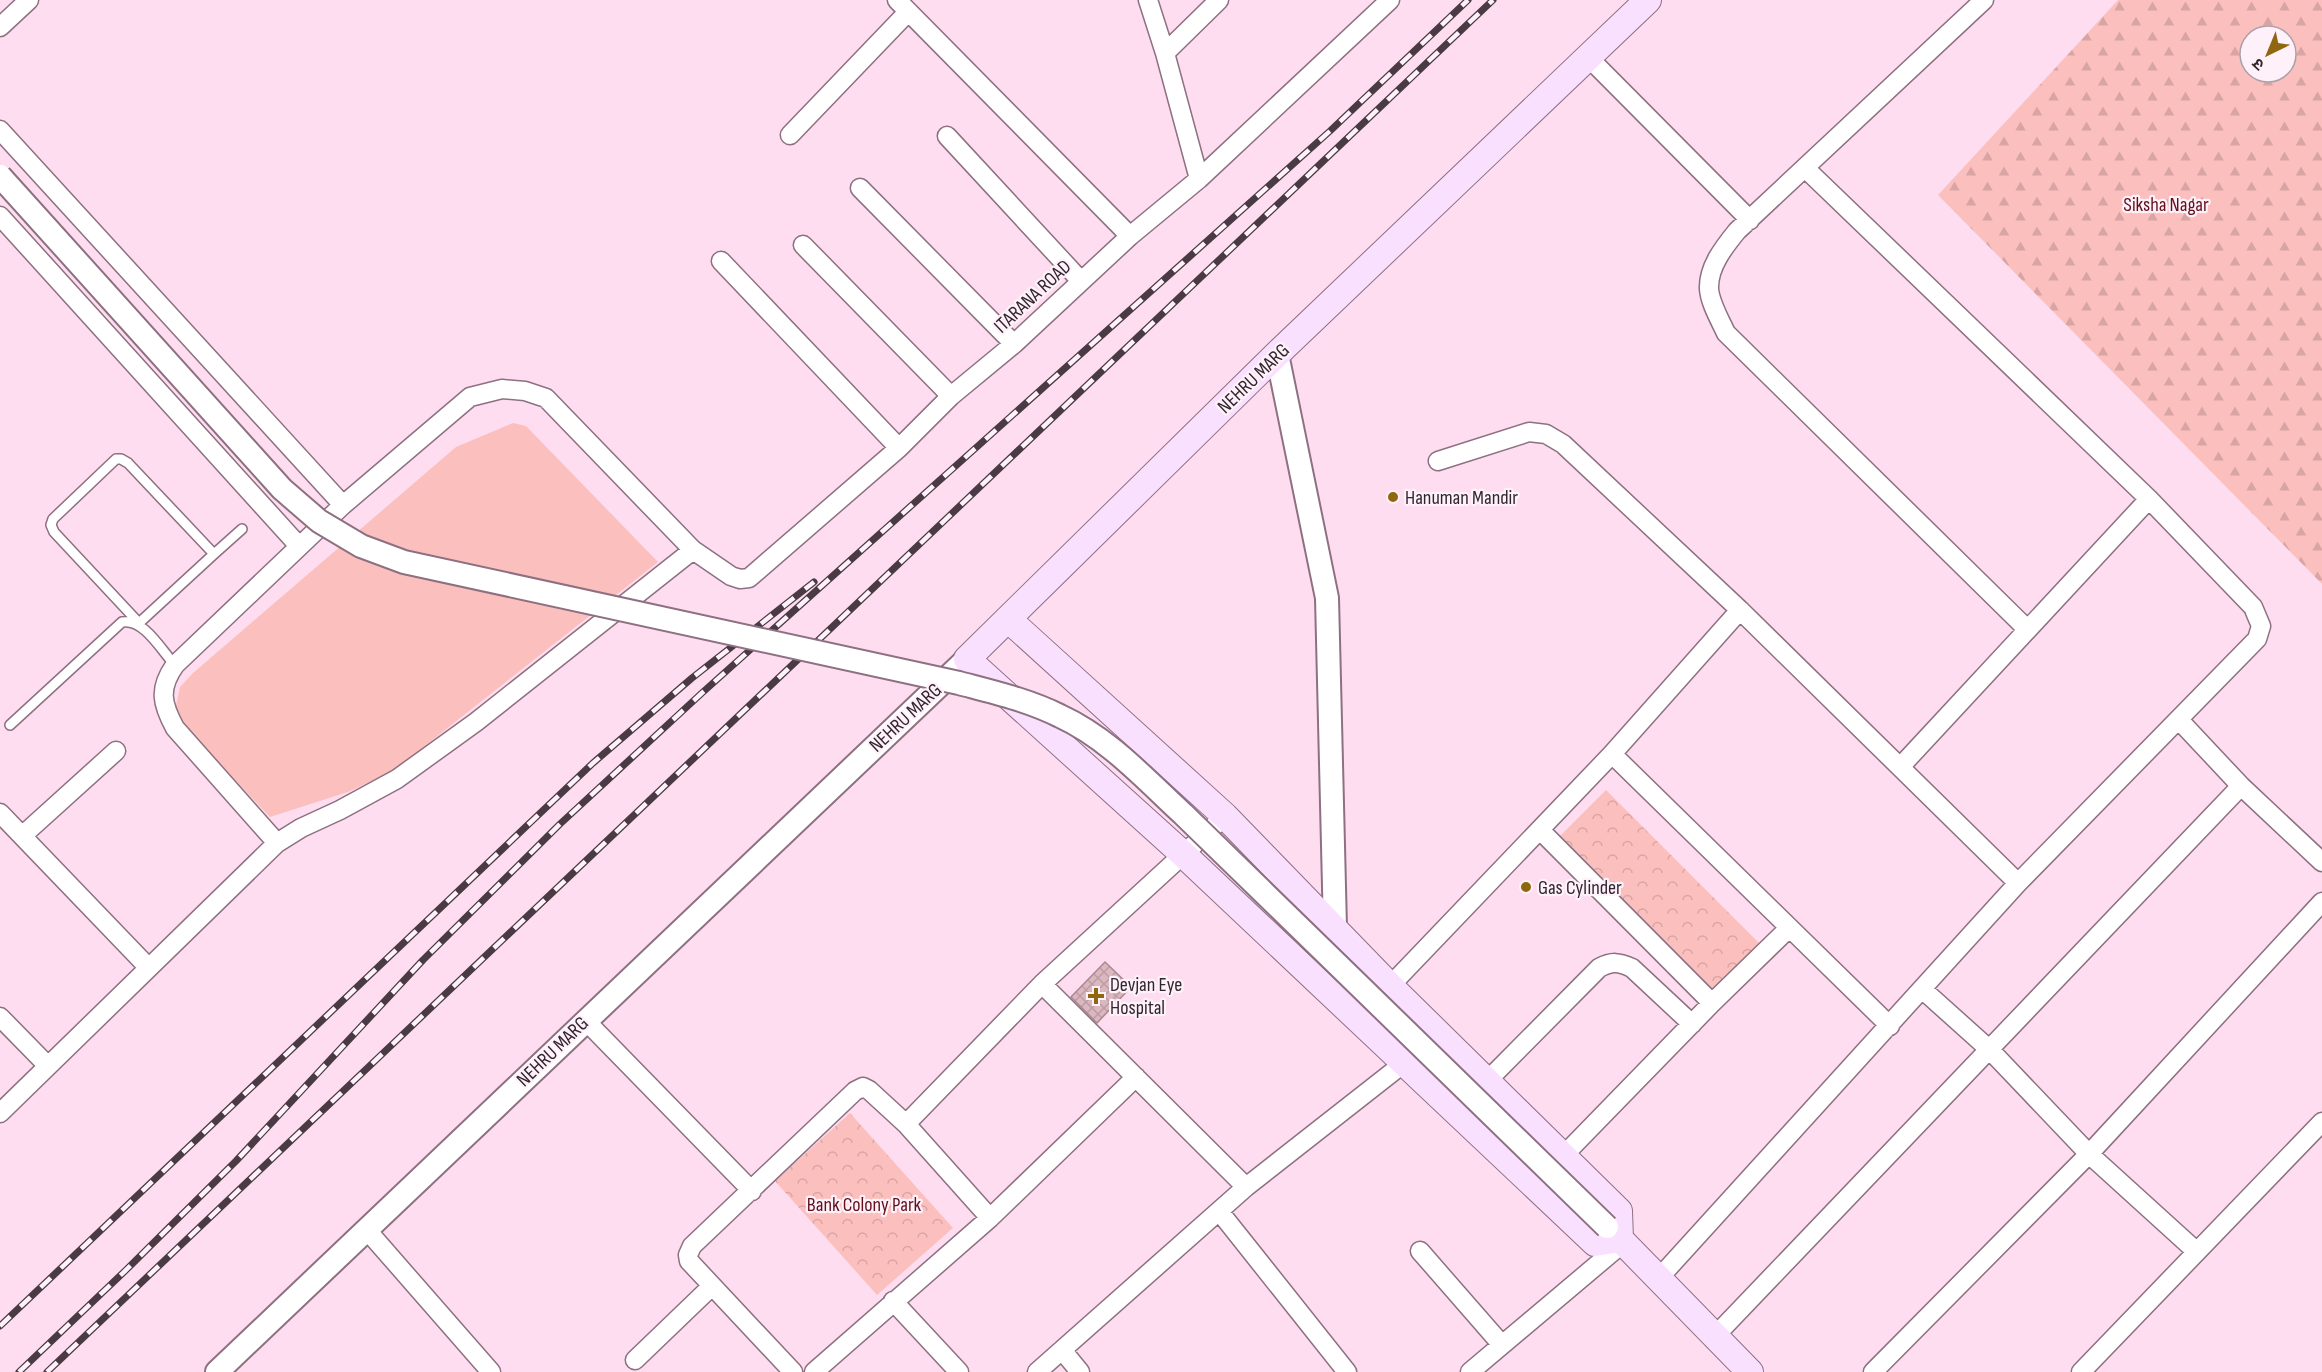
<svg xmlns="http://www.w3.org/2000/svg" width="2322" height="1372" viewBox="0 0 2322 1372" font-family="'Sofia Sans Condensed','Noto Sans Devanagari',sans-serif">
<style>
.grass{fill:#fbc0be}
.forest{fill:url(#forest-firs);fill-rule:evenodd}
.park{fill:url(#park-crowns)}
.building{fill:url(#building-cross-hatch);stroke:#ab8891;stroke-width:1.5}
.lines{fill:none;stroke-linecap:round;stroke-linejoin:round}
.service-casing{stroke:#8d7081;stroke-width:12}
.minor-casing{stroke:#8d7081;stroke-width:21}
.tertiary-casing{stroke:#8d7081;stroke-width:26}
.secondary-casing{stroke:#8d7081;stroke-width:28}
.service{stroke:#fff;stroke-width:9}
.minor{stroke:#fff;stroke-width:18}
.tertiary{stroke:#fff;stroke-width:22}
.secondary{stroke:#fae0ff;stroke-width:26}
.rail-casing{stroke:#493a44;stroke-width:7}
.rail{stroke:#fef1f9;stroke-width:4.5;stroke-dasharray:14;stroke-linecap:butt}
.tertiary-bridge-casing{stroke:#8d7081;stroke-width:26;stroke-linecap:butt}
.tertiary-bridge{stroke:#fff;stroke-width:22}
.poi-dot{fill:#90670e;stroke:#fef1f9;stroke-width:2}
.labels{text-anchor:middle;stroke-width:4.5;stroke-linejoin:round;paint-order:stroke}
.park-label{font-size:20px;fill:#620f19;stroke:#fef1f9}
.street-label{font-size:20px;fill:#32262e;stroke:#fef1f9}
.poi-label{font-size:20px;fill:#32262e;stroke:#fef1f9;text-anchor:start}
</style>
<defs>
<pattern id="forest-firs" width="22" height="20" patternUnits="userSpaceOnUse" patternTransform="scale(1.5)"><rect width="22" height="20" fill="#fbc0be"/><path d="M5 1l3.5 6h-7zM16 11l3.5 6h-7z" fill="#d8a5a4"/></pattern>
<pattern id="park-crowns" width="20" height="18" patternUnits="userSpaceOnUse" patternTransform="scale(1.5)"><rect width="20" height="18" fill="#fbc0be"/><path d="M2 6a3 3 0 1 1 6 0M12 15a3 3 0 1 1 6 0" fill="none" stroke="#d8a5a4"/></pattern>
<pattern id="building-cross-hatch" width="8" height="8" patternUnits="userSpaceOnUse" patternTransform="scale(1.5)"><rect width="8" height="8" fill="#dbb7c0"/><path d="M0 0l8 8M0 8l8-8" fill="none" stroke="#bc9da5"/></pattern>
</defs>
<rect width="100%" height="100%" fill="#feddf1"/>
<path class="grass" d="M513,423L526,426L658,562L393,771L348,792L270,817L185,727L175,710L180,687L193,673L456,447Z"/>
<path class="forest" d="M2118,0H2322V584L1938,195ZM2250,36H2286V72H2250Z"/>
<path class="park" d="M1606,790L1763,947L1711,999L1554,842Z
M850,1113L953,1228L877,1295L775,1181Z"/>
<path class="building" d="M1105,962L1131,987L1097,1023L1071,997Z"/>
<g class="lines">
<g class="service-casing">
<path id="service" d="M116,459H121L128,463L214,554L139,623L54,532L51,525L53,519Z
M214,554L242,529
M10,725L122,622C144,618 161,650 175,665"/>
</g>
<g class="minor-casing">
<path id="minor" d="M897,0L1130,236
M1148,0L1165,53L1199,179
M1984,0L1737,231C1724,247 1708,267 1709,289C1710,303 1720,320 1726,333L2027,629
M0,27L29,0
M1165,53L1219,0
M1588,57L1750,220
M0,130L343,505
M790,135L908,12
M947,136L1081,281
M860,188L1014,344
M0,216L299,546
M803,245L951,396
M721,261L899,448
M1740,610L2018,883
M2179,720L2241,786L2322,862
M1612,754L1890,1026
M1901,766L2149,499
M0,813L148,967
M1540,830L1712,1003L1788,929
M22,836L116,751
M277,843L175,728C162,704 158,689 175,665L343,505L470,397L502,389L525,391L546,398L693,550L731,576L740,579L749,578L899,448L951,396L1014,344L1130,236L1199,179L1390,0
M1042,984L1246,1187
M1390,986L1612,754L1740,610L1563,444L1546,434L1529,432L1438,461
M1922,989L1990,1050L2089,1154L2197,1252
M0,1017L48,1066
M585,1020L752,1191
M1487,1081L1599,968C1612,961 1619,962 1632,968L1692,1024
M0,1113L277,843L301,828L340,810L397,779L476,722L693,550
M906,1124L1042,984L1225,816
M1564,1155L1712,1003
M1219,1211L1347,1372
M366,1229L491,1372
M1420,1251L1502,1345
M1659,1278L2018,883L2257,639L2261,626L2253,607L2149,499L1806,169
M893,1301L959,1372
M1716,1335L2241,786
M1062,1350L1080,1372
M635,1360L712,1286
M793,1372L689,1261L688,1255L692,1246L855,1091L863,1087L869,1090L906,1124L990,1218
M814,1372L990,1218L1136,1077
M1037,1372L1246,1187L1413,1056
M1470,1372L1623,1243
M1873,1372L2089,1154L2322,902
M2081,1372L2322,1122"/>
</g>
<g class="tertiary-casing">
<path id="tertiary" d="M1277,354L1327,598L1335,928
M217,1372L967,659"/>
</g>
<g class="secondary-casing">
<path id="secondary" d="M1008,619L1225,816L1390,986L1619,1211L1620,1239L1750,1372
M1620,1239L1595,1243L1184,855L967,659L1277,354L1648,0"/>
</g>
<use href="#service" class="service"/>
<use href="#minor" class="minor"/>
<use href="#tertiary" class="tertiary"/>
<use href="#secondary" class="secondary"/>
<g class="rail-casing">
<path id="rail" d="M0,1326L593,763L692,678L814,582
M19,1372L125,1271L236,1161L423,960L560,824L703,692L1330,131L1468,0
M47,1372L1493,0"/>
</g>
<use href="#rail" class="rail"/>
<g class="tertiary-bridge-casing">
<path id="tertiary-bridge" d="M0,176L282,489L319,521L361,546L404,562L959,683C993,692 1028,700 1060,716C1108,738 1145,779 1183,814L1607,1227"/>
</g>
<use href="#tertiary-bridge" class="tertiary-bridge"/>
</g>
<g class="poi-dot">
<circle cx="1393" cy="497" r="6"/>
<circle cx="1526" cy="887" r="6"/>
<path d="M1093 987h6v6h6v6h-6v6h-6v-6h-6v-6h6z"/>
</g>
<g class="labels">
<g class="park-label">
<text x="2166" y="211">Siksha Nagar</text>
<text x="864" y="1211">Bank Colony Park</text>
</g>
<g class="street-label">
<text transform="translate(1032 296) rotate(-43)" y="7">ITARANA ROAD</text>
<text transform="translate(1253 378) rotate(-44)" y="7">NEHRU MARG</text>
<text transform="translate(905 717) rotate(-43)" y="7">NEHRU MARG</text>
<text transform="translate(552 1051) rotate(-44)" y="7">NEHRU MARG</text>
</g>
<g class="poi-label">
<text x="1405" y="504">Hanuman Mandir</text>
<text x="1538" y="894">Gas Cylinder</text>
<text x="1110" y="991">Devjan Eye<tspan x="1110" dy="23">Hospital</tspan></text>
</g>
</g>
<g transform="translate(2268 54) rotate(223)"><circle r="28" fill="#fef1f9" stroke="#aca0a8" stroke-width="1.5"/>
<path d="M0-4.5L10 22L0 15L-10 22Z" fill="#90670e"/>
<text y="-9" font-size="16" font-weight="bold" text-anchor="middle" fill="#32262e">उ</text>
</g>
</svg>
